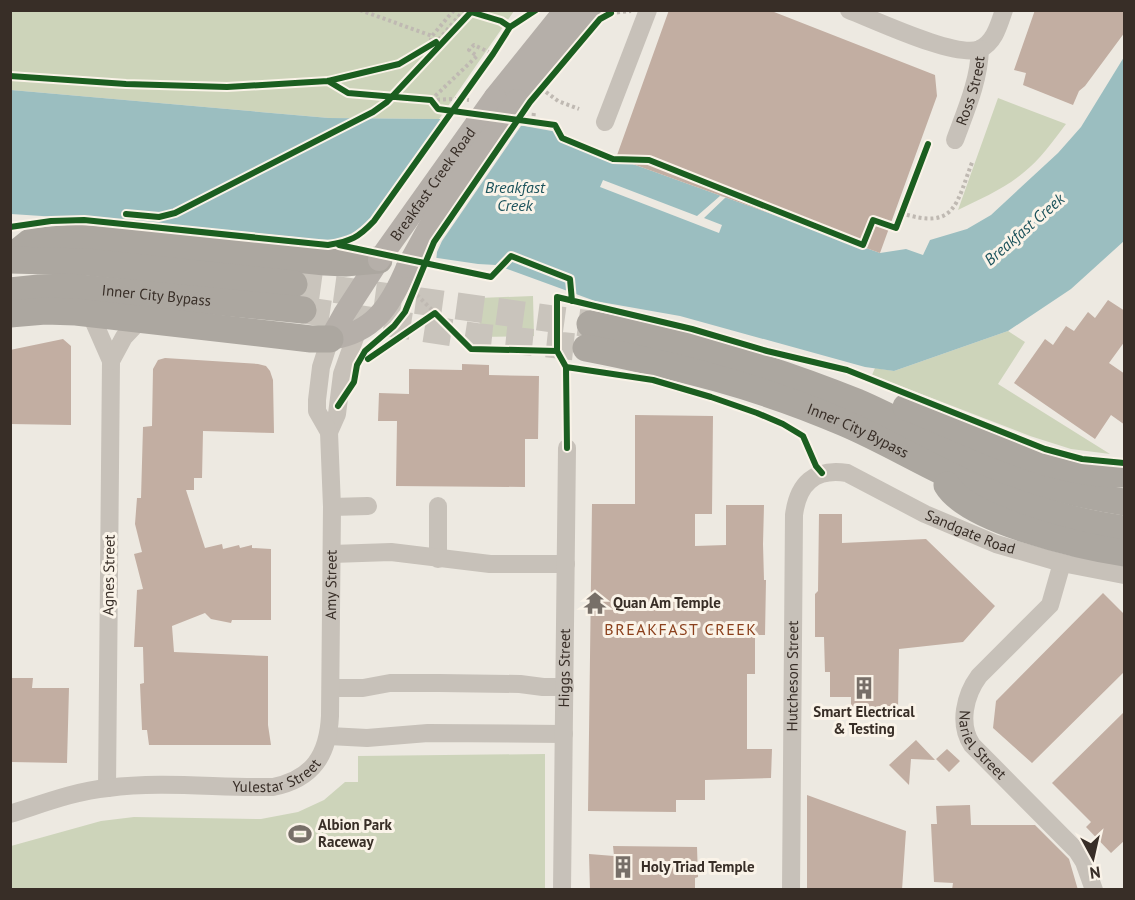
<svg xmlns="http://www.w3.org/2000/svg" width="1135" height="900" viewBox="0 0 1135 900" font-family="'PT Sans',sans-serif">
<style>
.green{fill:#cdd4ba}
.water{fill:#9bbec0}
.pier{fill:#ede9e1}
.building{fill:#c2aea2}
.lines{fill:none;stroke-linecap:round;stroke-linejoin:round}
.highway-tunnel{stroke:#c9c4bc;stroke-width:27;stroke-dasharray:27 14;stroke-linecap:butt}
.path{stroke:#bfb9b2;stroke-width:4;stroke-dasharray:3 3;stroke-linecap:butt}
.minor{stroke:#c7c1b9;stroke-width:18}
.major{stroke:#b5afa9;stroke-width:22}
.highway{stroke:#aca7a0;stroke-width:27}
.major-bridge{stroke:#b5afa9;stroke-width:22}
.cycleway-casing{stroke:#faf3e8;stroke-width:10}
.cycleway{stroke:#1b5e20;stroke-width:6}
.labels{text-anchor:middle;stroke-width:6;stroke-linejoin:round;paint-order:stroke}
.street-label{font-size:15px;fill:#382e27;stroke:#faf3e8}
.poi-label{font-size:15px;font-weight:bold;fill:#382e27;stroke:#faf3e8;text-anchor:start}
.water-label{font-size:16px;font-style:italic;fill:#1b525b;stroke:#faf3e8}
.neighbourhood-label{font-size:16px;letter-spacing:1.5px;fill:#8b401c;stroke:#faf3e8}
</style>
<rect width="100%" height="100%" fill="#ede9e1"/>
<path class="green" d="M11,11H514L439,119L329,118L11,90Z
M998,98L1066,124C1053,141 1040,160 1023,173C1004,189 980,199 958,210Z
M533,296L534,336L480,337L479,298Z
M1008,331L1025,342L998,384L1110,454L1071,449L1030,436L872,375L875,368L894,371Z
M545,754V889H11V846L101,821L134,817L261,819L298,812L324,800L345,782H358V756Z"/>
<path class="water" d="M1124,57V241L1071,289L1008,331L894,371L865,367L680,316L595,301L496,265L478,264L295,237L165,224L11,214V90L329,118L439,119L524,126L563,133L560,141L616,158L880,253L906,249L923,255L930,240L967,229L991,215L1058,153L1081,127Z"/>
<path class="pier" d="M444,116L523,123L442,241L437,252L436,261L324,244L306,239L334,240L359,232L369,223Z
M603,180L697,216L720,196L726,197L704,218L722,225L719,233L600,187Z"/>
<path class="building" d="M669,10H769L935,75L937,96L880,253L616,158Z
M1035,10H1125V32L1085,86L1079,91L1073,105L1023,85L1026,73L1014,70Z
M1108,300L1125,311V341L1109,363L1125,374V425L1111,415L1095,439L1014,383L1045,339L1053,345L1066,326L1074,331L1088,312L1095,318Z
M63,339L71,346V425L10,424V350Z
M165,358L258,364L266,366L270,371L273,380L274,433L203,431L202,478H194V490H186L205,548L222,544L223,549L239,545L240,548L252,545V548L271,549V620H232L231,623L211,619L205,613L172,626L174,652L268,656V725L271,745H149L147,730H142L140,684L144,683L143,647H134L137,590L143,589L134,554L142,552L135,524L137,498H141L143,427L152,426L153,369L158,360Z
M462,364L489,365V375L539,376L538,439H525V487L396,486L397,421H378L379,393L409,394V369L462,370Z
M635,415L713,416L712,514H695V546L726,545V505H764L763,544L764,580H766L765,635H755V674H747V749H772L771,778L705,780V800H676V812L588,811L592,504H635Z
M819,514H842V543L926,539L995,606L963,642L899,649L898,711L851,712V697H830V672H825L824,637H815V594L818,591Z
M1103,593L1125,615V671L1032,763L993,728L996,701Z
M10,678H33L32,688H69L67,763L10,762Z
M1125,711V840L1111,853L1086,827L1091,822L1052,783Z
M916,740L935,760L911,759L909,785L889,765Z
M947,749L960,761L949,772L936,759Z
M807,795L906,831L902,890H807Z
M970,805L971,825H1035L1069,859L1078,890H952L953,883L934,882L931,824H937L936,806Z
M613,846L697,847L698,877L695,878V890H590L589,854L614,856Z"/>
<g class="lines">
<path class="highway-tunnel" d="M294,284L590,324
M303,310L480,337L586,348"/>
<path class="path" d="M360,10L432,36
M469,10L471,12L476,10
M611,13L631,11
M429,47L432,36L454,10
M328,81L399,64L435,44L464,10
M546,92L558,101L579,109
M431,100L454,99L469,100
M431,100L477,56L469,50L474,45L493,54
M533,122L534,111
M901,213C957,231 956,203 973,160
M417,295L435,313"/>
<g class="minor">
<path d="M849,10C875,20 957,59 980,49C995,42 999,24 1004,10"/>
<path d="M605,122L648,10"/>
<path id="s1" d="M955,140C966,110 979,81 980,49"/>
<path d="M90,313L111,361L107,788"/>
<path d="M111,361L124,337L141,319"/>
<path d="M329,432L337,414L342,374L357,332"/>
<path d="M438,506V559"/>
<path d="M332,507L368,506"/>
<path d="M332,554L391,552L490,564H566"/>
<path id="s2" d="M1062,563L1050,605L979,676C965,695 958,724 972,745L1077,851L1084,862L1094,890"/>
<path d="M331,688H363L390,683H439L520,684L543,687H565"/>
<path d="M329,736L367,738L428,733L564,734"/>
<path id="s3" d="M10,814C42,804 75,791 108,788C162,781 218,788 273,787C313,779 328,755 330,716L332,507L329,432L317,411V400L321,367L330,339"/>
<path id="s4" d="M562,890L567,448"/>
<path id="s5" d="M791,890L794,515C798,484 814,468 847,473L925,514L996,544L1062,563L1124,575"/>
</g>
<path class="major" d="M495,97L565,10
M517,100L534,77L590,10
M330,339C374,333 391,305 407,267
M330,339L344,314L379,260"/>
<g class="highway">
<path d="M10,258L30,242L74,238L131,242L325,262L345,263L379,260"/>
<path d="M10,260L87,262L294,284"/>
<path id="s6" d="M10,291L39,288L69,287L303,310"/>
<path d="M10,314L45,311L76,312L311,339H330"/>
<path d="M590,324C682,341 770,367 857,402C904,422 949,450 997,468C1038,485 1081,495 1124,502"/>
<path id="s7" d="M586,348C674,365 762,387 844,423C891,443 933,470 980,489C1026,508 1074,522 1124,529"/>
<path d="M906,407C976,434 1047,475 1124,474"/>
<path d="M947,485C968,521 1084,547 1124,553"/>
</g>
<g class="major-bridge">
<path id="s8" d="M379,260L495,97"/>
<path d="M407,267L439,209L517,100"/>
</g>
<g class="cycleway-casing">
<path id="cycleway" d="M10,76L126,84L227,87L328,81L399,64L436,42
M328,81L348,93L431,100L438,109L555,125L562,138L613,159L649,160L863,245L873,220L896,228L928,144
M126,214L159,217L175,213L373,112L387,102L471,12L501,21L510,27
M10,227L51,221L84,220L328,245C351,241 358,238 374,221L493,54L510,27L536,10
M339,245L491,277L511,256L570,279L572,301
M368,359L435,313L471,349L557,351
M566,367L567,448
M338,406L354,382L357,365L365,351L394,326L405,312L434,242L530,102L600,19L611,13
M822,473L816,466L803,436L783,424L757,413L711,397L653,380L566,367L557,351V297L692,329L767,351L847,370L1045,449L1082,459L1124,463"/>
</g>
<use href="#cycleway" class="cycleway"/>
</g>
<defs>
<g id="temple-bare" transform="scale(1.8)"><path d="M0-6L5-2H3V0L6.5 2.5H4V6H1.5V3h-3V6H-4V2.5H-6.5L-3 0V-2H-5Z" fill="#776f68" stroke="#faf3e8" stroke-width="2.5" paint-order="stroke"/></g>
<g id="building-bare" transform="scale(1.8)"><path d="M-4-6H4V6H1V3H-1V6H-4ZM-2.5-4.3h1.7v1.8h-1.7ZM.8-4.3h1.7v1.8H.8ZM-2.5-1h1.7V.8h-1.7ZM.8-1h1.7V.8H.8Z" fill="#776f68" stroke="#faf3e8" stroke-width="2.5" paint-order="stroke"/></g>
<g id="stadium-bare" transform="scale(1.8)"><path d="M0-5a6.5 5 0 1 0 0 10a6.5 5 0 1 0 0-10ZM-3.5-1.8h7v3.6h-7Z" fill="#776f68" stroke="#faf3e8" stroke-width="2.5" paint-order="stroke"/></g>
</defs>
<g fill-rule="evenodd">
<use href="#temple-bare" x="595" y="603"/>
<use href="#building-bare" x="864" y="688"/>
<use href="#stadium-bare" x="300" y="834"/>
<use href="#building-bare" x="623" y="867"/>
</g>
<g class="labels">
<g class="street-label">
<text dy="5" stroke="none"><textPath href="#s1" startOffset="52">Ross Street</textPath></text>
<text dy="5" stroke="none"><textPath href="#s8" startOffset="93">Breakfast Creek Road</textPath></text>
<text dy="5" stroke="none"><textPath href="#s6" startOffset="147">Inner City Bypass</textPath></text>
<text dy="5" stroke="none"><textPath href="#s7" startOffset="285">Inner City Bypass</textPath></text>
<text dy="5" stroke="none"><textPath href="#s5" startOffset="590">Sandgate Road</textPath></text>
<text transform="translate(109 575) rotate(-89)" y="5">Agnes Street</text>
<text dy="5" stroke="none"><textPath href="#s3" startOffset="498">Amy Street</textPath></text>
<text dy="5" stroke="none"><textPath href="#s4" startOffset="222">Higgs Street</textPath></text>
<text dy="5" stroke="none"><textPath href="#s5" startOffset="214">Hutcheson Street</textPath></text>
<text dy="5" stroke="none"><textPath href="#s2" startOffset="222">Nariel Street</textPath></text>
<text dy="5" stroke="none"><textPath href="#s3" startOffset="273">Yulestar Street</textPath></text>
</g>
<g class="poi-label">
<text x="613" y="608">Quan Am Temple</text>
<text x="864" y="717" text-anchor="middle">Smart Electrical<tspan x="864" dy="17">&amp; Testing</tspan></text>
<text x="318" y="830">Albion Park<tspan x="318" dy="17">Raceway</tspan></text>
<text x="641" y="872">Holy Triad Temple</text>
</g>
<g class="water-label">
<text x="515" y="193">Breakfast<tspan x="515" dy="18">Creek</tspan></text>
<text transform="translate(1024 229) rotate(-41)" y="6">Breakfast Creek</text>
</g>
<g class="neighbourhood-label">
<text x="681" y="635">BREAKFAST CREEK</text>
</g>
</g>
<rect width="1135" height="900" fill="none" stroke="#382e27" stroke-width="24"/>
<g transform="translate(1093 858) rotate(172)" stroke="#faf3e8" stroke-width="4.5" paint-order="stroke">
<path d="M0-4.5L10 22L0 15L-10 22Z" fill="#382e27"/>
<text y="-9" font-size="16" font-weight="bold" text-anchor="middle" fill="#382e27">N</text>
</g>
</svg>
